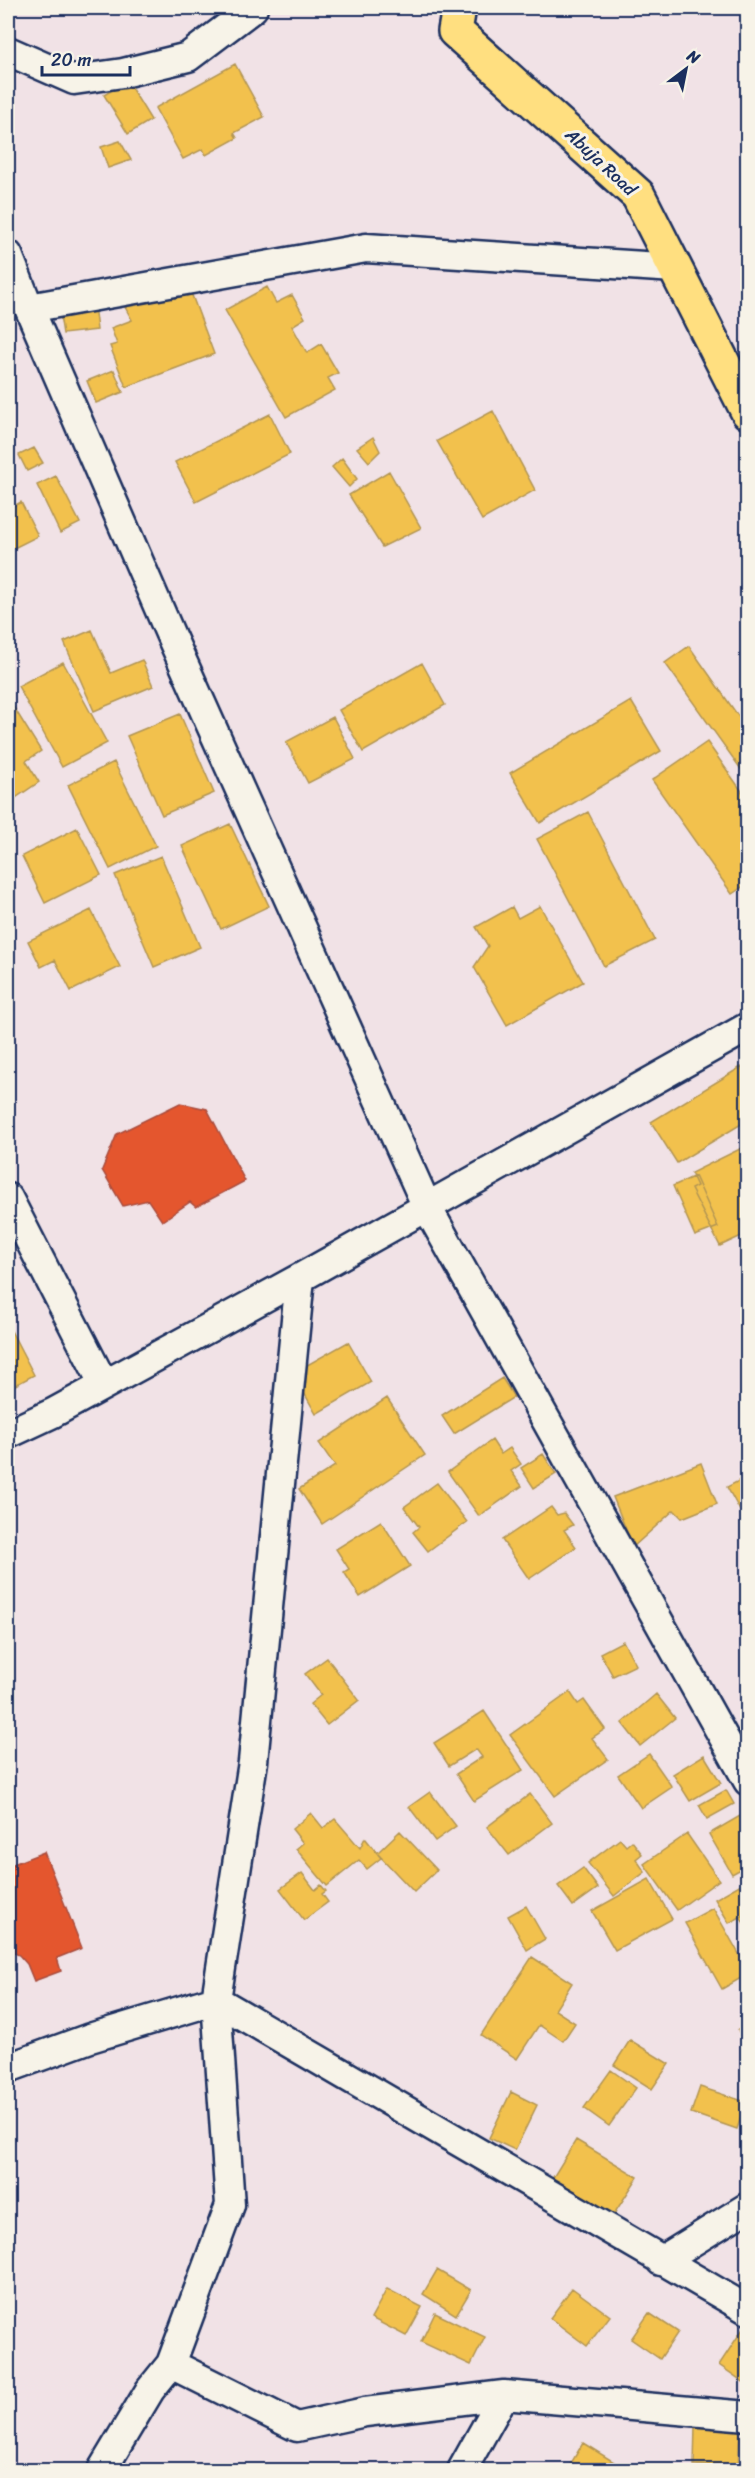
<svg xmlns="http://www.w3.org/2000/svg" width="755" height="2478" viewBox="0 0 755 2478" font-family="Sriracha,sans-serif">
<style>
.homes{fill:#f2c14e;stroke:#b29553;stroke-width:1.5}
.shops{fill:#e4572e;stroke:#a84b3c;stroke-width:1.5}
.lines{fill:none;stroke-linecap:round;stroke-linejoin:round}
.minor-casing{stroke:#1b2f5e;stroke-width:33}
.major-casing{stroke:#1b2f5e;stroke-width:38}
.minor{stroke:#f7f3e8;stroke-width:28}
.major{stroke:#ffdf80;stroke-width:33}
.labels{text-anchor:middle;stroke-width:6;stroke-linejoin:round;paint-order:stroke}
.street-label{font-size:18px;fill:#1b2f5e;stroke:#f7f3e8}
</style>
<rect width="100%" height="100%" fill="#f1e2e6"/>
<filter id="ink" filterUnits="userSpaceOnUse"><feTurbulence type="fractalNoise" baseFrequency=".0167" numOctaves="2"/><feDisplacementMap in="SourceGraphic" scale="12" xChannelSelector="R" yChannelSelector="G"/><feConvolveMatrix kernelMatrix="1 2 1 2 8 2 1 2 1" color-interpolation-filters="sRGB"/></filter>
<g filter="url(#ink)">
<path class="homes" d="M235,64L264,117L234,133L237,138L206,155L203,149L183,159L155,108Z
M127,81L151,120L128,134L104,95Z
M8,82L14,87L8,95Z
M120,141L131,160L108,168L101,147Z
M267,287L276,303L292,295L305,318L292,326L307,353L321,344L338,373L328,378L335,390L286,417L225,310Z
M190,290L214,354L126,387L110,346L117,344L111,328L132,320L125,307Z
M8,300L14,302L8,320Z
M94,305L97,330L63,334L59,309Z
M114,370L123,392L96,403L87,381Z
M493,411L535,490L482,520L437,441Z
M270,414L290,454L196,502L175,462Z
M373,437L380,451L369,462L357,448Z
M34,448L43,463L27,471L19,455Z
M342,458L357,479L349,487L332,467Z
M389,471L421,528L382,547L349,495Z
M56,476L80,523L60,533L37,485Z
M21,502L38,536L8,551V509Z
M92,630L111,673L142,660L153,686L94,711L64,642Z
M689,646L748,730V779L665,663Z
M63,662L107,743L62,767L18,686Z
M422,663L445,705L363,752L339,710Z
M8,698L41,751L26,761L39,782L8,803Z
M631,701L661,751L540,823L510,773Z
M180,714L214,793L162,815L127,736Z
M333,717L355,759L308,783L286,742Z
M707,742L748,800V883L732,894L652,780Z
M114,762L156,846L110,869L68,785Z
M588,812L655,940L604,966L537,839Z
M230,824L269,906L221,929L182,846Z
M77,828L101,875L45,903L22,856Z
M161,856L200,947L154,967L115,875Z
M540,906L583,982L507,1025L474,967L488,946L476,927L512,907L518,918Z
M91,910L120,967L71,991L55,960L41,967L28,941Z
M741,1067L748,1077V1120L677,1163L651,1122Z
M748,1145V1233L720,1246L691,1189L697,1186L691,1173Z
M695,1176L718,1227L695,1236L673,1186Z
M8,1325L34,1375L8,1389Z
M348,1342L371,1382L316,1414L293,1373Z
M502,1378L514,1397L454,1434L442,1416Z
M387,1398L425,1455L322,1524L299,1489L335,1466L319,1443Z
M492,1440L501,1454L510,1448L521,1464L511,1471L522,1486L479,1516L448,1472Z
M543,1454L556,1474L534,1488L521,1468Z
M701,1463L717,1504L682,1518L674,1510L633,1547L613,1497Z
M748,1476V1525L727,1487Z
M437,1483L467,1522L428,1551L413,1532L419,1527L404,1507Z
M551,1507L557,1515L564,1513L573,1525L564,1530L576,1547L529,1579L502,1540Z
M381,1521L410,1566L360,1597L344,1572L349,1569L336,1549Z
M623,1641L636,1665L613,1676L600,1653Z
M327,1658L359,1700L327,1725L310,1704L321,1695L305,1674Z
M570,1692L578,1704L584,1700L605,1729L592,1738L608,1759L555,1796L510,1735Z
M656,1694L675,1718L640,1746L622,1723Z
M484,1711L523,1770L474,1801L456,1774L482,1757L476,1749L449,1766L434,1743Z
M649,1754L672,1787L641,1808L618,1775Z
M704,1755L721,1783L690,1801L673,1774Z
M726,1790L734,1804L707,1819L699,1805Z
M430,1792L456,1826L435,1841L409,1807Z
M530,1794L552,1823L509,1855L487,1827Z
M311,1813L323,1828L335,1819L360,1848L365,1838L381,1858L367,1869L359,1860L327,1886L296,1849L303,1843L292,1829Z
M740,1816L748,1829V1865L732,1874L709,1834Z
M400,1831L437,1870L414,1892L377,1853Z
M687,1834L719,1880L677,1910L644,1864Z
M620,1839L626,1846L632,1841L642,1854L636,1859L645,1872L614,1896L588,1863Z
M583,1868L598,1888L573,1906L558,1886Z
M302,1873L315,1890L321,1885L326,1891L322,1894L328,1902L304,1920L280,1889Z
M649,1879L672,1919L615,1950L592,1911Z
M748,1880V1913L729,1923L715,1899Z
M526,1906L545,1939L527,1950L508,1916Z
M713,1908L748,1970V1974L722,1989L685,1923Z
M748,1913V1929L740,1917Z
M532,1957L572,1983L555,2010L575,2023L563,2041L539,2025L517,2059L481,2035Z
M748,2025V2046L738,2030Z
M630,2040L669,2064L652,2089L614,2065Z
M611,2070L636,2088L609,2126L584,2108Z
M700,2087L746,2102L737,2129L691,2113Z
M511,2092L537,2105L515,2150L489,2138Z
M576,2140L638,2177L612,2217L552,2179Z
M437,2270L471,2290L456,2315L423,2294Z
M572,2288L610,2316L587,2346L550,2318Z
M387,2289L422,2307L406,2336L371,2318Z
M435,2313L485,2337L471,2365L421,2342Z
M649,2313L678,2332L660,2359L631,2339Z
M748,2321V2376L745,2383L719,2365Z
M695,2426L740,2428L738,2470H716V2466L694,2465Z
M583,2443L614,2462L609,2470H567Z"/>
<path class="shops" d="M180,1103L207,1109L245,1181L196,1207L190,1202L162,1221L148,1200L123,1206L102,1170L117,1134Z
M44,1852L82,1948L57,1958L61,1971L34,1981L27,1964L19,1955L8,1950V1866Z"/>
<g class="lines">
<g class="minor-casing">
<path id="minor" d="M8,51L74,80L123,73L188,57L253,8
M8,255L29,308L366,248L675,268
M29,308L171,636L427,1207L748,1781
M8,1198L104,1385
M8,1434L53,1413L300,1278L748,1027
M8,2068L90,2038L216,2000L748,2310
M661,2261L748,2207
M171,2364L297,2427L365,2412L504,2395L748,2416
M102,2470L150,2390L171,2364L230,2205L216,2000L253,1762L300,1278
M462,2470L504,2395"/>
</g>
<g class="major-casing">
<path id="major" d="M459,8L455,31L638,195L748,412"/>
</g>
<use href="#minor" class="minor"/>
<use href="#major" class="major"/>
</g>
</g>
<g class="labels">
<g class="street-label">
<text transform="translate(601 162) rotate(43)" y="6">Abuja Road</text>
</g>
</g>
<rect width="755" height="2478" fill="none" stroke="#f7f3e8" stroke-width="30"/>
<rect x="15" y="15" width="725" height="2448" fill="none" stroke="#1b2f5e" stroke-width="2" filter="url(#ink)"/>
<g transform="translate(686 69) rotate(32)" stroke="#f7f3e8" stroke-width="4.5" paint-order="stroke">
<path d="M0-4.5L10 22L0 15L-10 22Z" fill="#1b2f5e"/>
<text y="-9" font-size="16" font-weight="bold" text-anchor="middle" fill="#1b2f5e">N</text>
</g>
<path d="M42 66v9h88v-9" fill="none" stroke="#1b2f5e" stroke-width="3"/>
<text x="51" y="66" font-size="18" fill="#1b2f5e" stroke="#f7f3e8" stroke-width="4.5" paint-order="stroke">20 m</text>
</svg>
